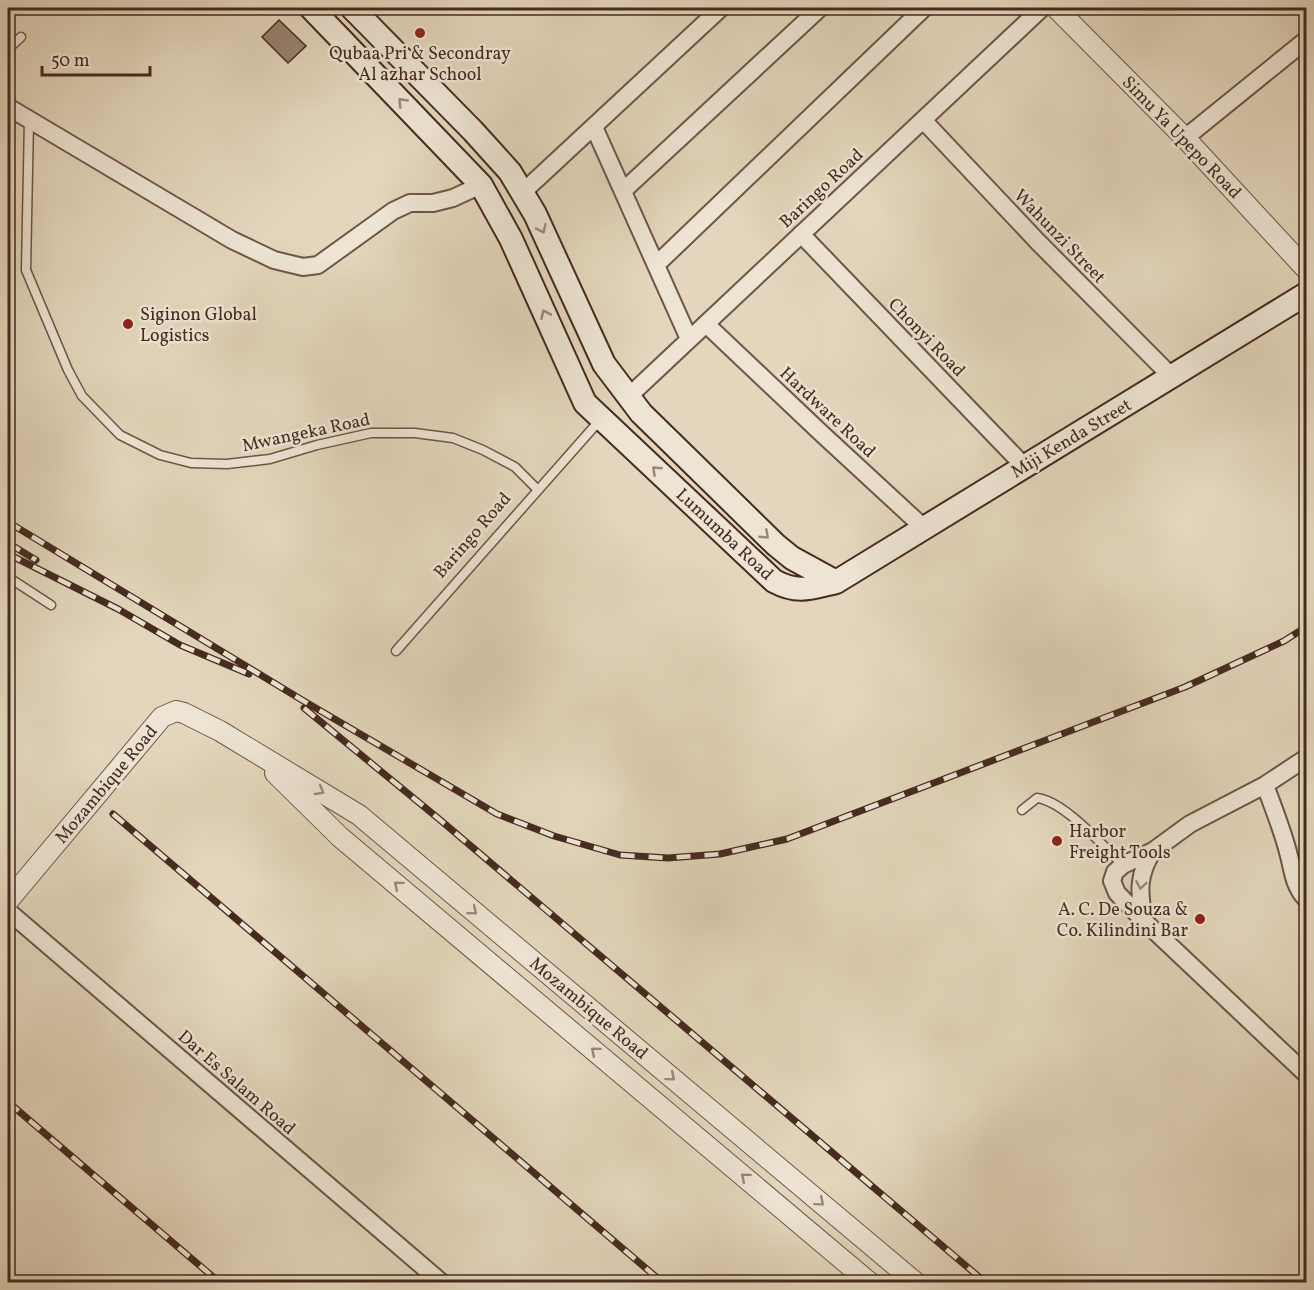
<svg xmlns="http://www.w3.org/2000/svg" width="1314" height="1290" viewBox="0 0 1314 1290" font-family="Vollkorn,serif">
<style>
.building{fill:#988371;stroke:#462a20;stroke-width:1.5}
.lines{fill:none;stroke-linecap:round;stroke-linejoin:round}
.service-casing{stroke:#6d5547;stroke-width:11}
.minor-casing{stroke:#6d5547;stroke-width:20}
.tertiary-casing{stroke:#6d5547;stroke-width:22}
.secondary-casing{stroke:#462a20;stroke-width:26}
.service{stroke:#ede4d3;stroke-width:8}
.minor{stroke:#ede4d3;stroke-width:16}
.tertiary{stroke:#ede4d3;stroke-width:20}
.secondary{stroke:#ede4d3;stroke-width:22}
.rail-casing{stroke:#462a20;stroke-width:7}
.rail{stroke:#ede4d3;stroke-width:4.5;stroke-dasharray:14;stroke-linecap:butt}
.oneway{stroke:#9a877a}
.poi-dot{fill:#8f2418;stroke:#ede4d3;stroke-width:2}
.labels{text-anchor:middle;stroke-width:5;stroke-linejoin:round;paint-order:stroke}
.poi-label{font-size:18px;fill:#462a20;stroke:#ede4d3;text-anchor:start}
.street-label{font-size:18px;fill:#462a20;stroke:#ede4d3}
</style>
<rect width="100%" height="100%" fill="#e3d6bc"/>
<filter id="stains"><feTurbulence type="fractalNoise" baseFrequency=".00333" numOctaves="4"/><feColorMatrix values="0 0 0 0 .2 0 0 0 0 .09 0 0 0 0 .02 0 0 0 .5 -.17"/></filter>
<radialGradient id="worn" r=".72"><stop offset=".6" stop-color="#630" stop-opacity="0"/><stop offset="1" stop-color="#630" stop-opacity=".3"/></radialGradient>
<path class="building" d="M279,20L306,46L288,63L262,37Z"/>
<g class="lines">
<g class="service-casing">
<path id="service" d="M8,49L21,37
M29,120L26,270L68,370L82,396L120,435L160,455L191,463L227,464L270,459L317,445L371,433H415L453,438L483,450L515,467L538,490
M8,577L51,605
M396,651L600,420
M1022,810L1037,798C1064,801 1103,846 1123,865"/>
</g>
<g class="minor-casing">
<path id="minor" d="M8,107L232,240L274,260L303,267L318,265L393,211L410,203H433L453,198L481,185
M923,120L1038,242L1172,377
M594,127L689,339
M1185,138L1306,40
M623,191L820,8
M523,192L721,8
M801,234L1025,467
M656,265L924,8
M706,324L820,432L924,528
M627,398L1042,8
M1306,758L1265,785L1190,824L1153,851L1123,865L1115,872L1112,881L1117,893L1144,921L1306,1074
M1265,785C1273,807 1282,829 1288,852C1293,870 1293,885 1306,899
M8,911L441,1282
M1144,921C1139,893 1137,875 1153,851"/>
</g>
<g class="tertiary-casing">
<path id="tertiary" d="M1056,8L1185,138L1306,269
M275,773L340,837L869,1282
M8,901L162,717L176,711L184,713L220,731L359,815L915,1282"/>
</g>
<g class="secondary-casing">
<path id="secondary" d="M311,8L481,185L511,239L585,403L774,581C798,594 811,588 836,582L1306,294
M352,8L473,131L510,172L535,214L604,364L641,413L776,545L792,558L836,582"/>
</g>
<use href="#service" class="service"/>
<use href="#minor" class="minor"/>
<use href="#tertiary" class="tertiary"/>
<use href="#secondary" class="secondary"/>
<g class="rail-casing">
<path id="rail" d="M8,522L302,700L497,814L554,836L620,855L668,858L720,854L787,839L1185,687L1284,641L1306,627
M8,543L36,560
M8,554L118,609L180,645L249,674
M304,708L439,819L985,1282
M113,814L662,1282
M8,1102L219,1282"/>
</g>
<use href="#rail" class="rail"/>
</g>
<defs><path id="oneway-chevron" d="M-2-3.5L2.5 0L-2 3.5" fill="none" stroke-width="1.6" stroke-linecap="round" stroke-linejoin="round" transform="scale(1.5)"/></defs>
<g class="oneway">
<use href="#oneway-chevron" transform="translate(402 102) rotate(-134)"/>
<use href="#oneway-chevron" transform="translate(542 229) rotate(65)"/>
<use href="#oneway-chevron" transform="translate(545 314) rotate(-114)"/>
<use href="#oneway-chevron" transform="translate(656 470) rotate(-137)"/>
<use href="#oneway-chevron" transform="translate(765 535) rotate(43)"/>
<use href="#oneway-chevron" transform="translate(320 791) rotate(31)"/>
<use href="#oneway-chevron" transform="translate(398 885) rotate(-140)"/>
<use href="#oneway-chevron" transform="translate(1141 885) rotate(99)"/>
<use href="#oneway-chevron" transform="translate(473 911) rotate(40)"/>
<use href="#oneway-chevron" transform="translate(595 1051) rotate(-140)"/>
<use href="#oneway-chevron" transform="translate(671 1077) rotate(40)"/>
<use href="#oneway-chevron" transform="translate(745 1177) rotate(-140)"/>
<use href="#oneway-chevron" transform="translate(820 1202) rotate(40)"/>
</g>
<g class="poi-dot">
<circle cx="420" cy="33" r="6"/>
<circle cx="128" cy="324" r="6"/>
<circle cx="1057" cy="841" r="6"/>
<circle cx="1200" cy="919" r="6"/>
</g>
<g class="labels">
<g class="poi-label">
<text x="420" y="59" text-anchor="middle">Qubaa Pri &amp; Secondray<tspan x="420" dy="21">Al azhar School</tspan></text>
<text x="140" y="320">Siginon Global<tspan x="140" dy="21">Logistics</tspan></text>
<text x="1069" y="837">Harbor<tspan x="1069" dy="21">Freight Tools</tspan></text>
<text x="1188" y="915" text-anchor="end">A. C. De Souza &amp;<tspan x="1188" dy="21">Co. Kilindini Bar</tspan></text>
</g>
<g class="street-label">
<text transform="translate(1182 137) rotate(46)" y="6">Simu Ya Upepo Road</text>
<text transform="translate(821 188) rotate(-43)" y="6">Baringo Road</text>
<text transform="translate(1060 236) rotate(46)" y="6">Wahunzi Street</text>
<text transform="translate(927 337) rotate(46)" y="6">Chonyi Road</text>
<text transform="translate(828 412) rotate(43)" y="6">Hardware Road</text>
<text transform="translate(306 432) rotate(-12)" y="6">Mwangeka Road</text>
<text transform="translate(1071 438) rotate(-31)" y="6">Miji Kenda Street</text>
<text transform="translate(725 534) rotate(43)" y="6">Lumumba Road</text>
<text transform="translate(472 535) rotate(-49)" y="6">Baringo Road</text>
<text transform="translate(106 784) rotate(-50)" y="6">Mozambique Road</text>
<text transform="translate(589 1008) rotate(40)" y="6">Mozambique Road</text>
<text transform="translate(237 1082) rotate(41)" y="6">Dar Es Salam Road</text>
</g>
</g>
<rect width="1314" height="1290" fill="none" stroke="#e3d6bc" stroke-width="30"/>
<rect x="9" y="9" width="1296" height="1272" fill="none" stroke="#462a20" stroke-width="3"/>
<rect x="15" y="15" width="1284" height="1260" fill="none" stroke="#462a20" stroke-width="1.5"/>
<path d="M42 66v9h108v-9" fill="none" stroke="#462a20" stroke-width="3"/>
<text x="51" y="66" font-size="18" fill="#462a20" stroke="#ede4d3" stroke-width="4.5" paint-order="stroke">50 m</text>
<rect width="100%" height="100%" filter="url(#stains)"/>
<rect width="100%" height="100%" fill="url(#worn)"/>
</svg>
